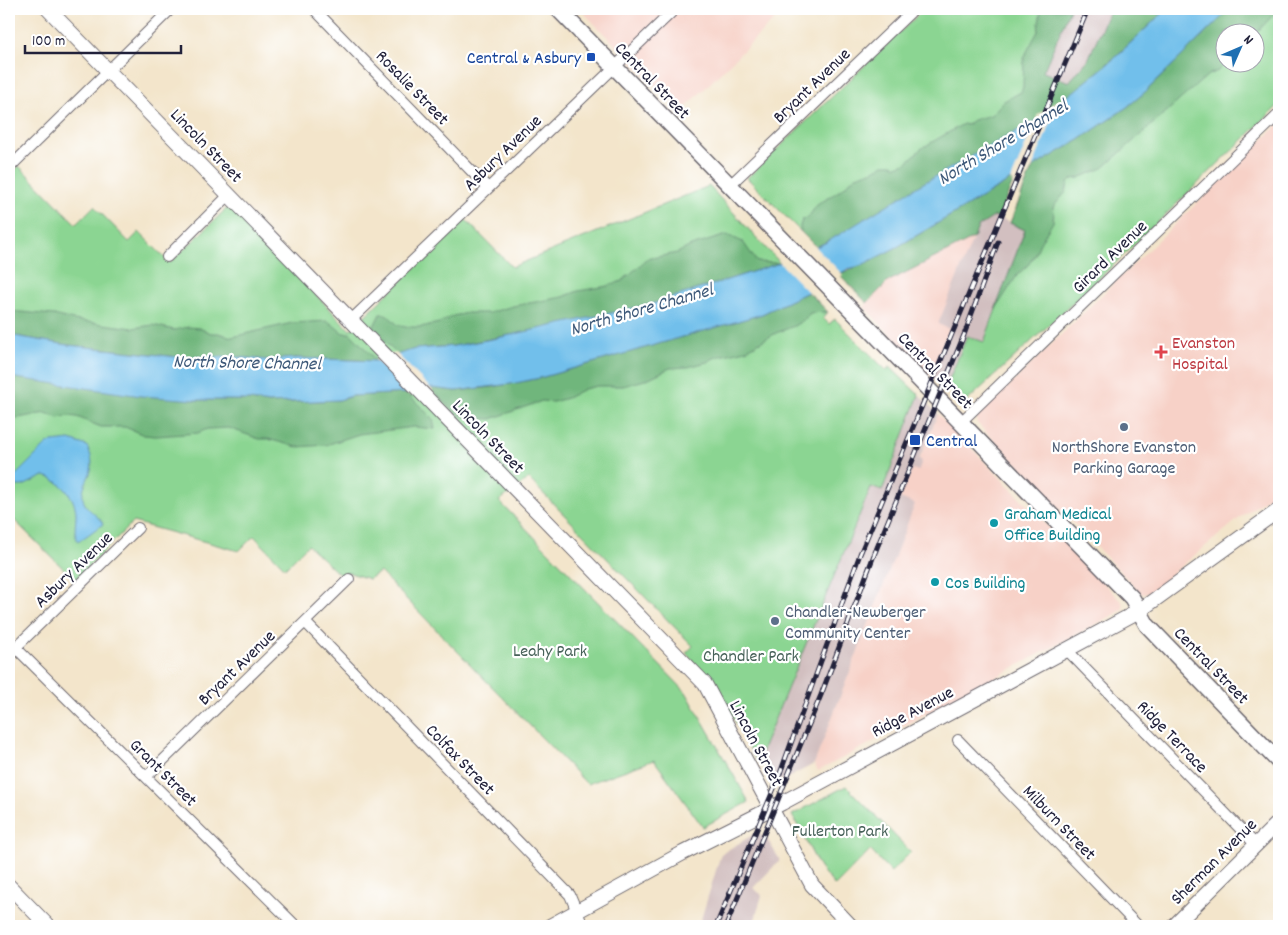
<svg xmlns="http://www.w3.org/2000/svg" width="1288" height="935" viewBox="0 0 1288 935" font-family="Dekko,sans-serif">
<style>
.built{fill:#f7d1c7}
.industrial{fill:#d2bfc0}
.green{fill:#8bd592;stroke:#567c66;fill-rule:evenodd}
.forest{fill:#70b67c;stroke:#496c5c}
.water{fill:#71bfeb;stroke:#4a7093}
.pier{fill:#f3e5cb}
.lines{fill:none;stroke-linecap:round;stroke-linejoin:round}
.minor-casing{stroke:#6b666d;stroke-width:12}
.tertiary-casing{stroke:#6b666d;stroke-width:16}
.secondary-casing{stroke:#6b666d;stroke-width:18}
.minor{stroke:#fff;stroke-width:10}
.tertiary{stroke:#fff;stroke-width:14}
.secondary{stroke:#fff;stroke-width:15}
.rail-casing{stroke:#22223b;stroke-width:5}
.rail{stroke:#fff;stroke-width:3;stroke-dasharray:9;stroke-linecap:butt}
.transit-dot{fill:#1a4fb4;stroke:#fff;stroke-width:2}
.health-dot{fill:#e0444e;stroke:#fff;stroke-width:2}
.service-dot{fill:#5c6f8a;stroke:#fff;stroke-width:2}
.culture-dot{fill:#0f9aa8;stroke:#fff;stroke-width:2}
.labels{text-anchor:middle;stroke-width:4.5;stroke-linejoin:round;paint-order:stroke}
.transit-label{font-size:18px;fill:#164399;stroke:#fff;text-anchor:end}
.street-label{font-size:18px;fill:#22223b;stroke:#fff}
.health-label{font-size:18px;fill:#be3a42;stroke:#fff;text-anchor:start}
.service-label{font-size:18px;fill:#4e5e75;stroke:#fff}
.culture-label{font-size:18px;fill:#0d838f;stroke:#fff;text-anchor:start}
.park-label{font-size:18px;fill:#476159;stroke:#fff}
.water-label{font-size:19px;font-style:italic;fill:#3e5979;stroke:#fff}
</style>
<rect width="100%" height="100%" fill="#fff"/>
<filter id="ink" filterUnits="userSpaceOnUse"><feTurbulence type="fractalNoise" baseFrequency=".02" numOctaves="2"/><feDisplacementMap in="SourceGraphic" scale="10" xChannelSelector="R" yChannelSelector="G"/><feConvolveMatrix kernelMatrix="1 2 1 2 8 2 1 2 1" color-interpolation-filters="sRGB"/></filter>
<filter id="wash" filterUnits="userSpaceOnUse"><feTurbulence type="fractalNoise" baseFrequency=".0096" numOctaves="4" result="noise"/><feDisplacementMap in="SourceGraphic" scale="20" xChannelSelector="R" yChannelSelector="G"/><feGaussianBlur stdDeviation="1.12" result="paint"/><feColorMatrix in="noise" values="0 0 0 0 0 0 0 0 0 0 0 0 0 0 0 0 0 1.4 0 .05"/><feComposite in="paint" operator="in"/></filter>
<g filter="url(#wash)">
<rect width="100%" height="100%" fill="#f3e5cb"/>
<path class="built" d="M580,9H785L681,112Z
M1279,124V490L1242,516L1149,593L1142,594L977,423L976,418L1108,289Z
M974,238L939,323L949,328L930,375L864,307L889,281Z
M938,414L1122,602L1123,608L1119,612L818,771L814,764L914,505L900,498L913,468L918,470L922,461L919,460Z"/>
<path class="industrial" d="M1070,9H1110L1088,60L1069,82L1043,72Z
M995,216L1025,229L984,342L967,336L945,390L930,375L949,329L938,324L978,227Z
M919,395L938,414L919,459L922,461L918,471L913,469L900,498L915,504L814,764L782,781L774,777L760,753L879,467Z
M756,833L767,839L780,860L753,888L762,895L753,926H699L721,854Z"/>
<path class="green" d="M924,9H1070L1043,72L1069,82L1088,60L1110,9H1279V105L1103,275L965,403L947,385L967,336L984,342L1025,230L1010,223L1058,105L816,247L747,178ZM1226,32H1256V62H1226Z
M19,166L76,224L94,206L129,242L139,232L170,263L226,209H233L350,330L465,219L512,267L709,186L765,247L828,312L823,318L829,324L835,319L886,370L890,367L919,395L882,491L871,487L757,762L718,689L686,653L693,646L529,479L499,501L686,692L749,802L703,827L654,760L587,784L380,572L369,579L347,572L342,577L308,545L285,568L254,536L239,551L133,522L75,580L9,515V176Z
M846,786L911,852L891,872L870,850L835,886L820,868L792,815Z"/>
<path class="forest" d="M1041,9H1070L1043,72L1069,82L1088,60L1110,9H1167C1125,48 1082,89 1034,122C998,145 958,164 921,185C886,205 853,230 816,247L801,232L800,226L802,220L809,216L817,205L842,189L856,176L874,170L884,164H892L897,166L906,163L922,148L963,124L967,125L973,120L991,115L1004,101L1021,92L1023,87L1024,57L1038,31Z
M1230,9H1279L1256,33L1226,32V63L1218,71L1208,75L1103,168L1079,178L1072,179L1068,183L1066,192L1053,207L1054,212L1053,222L1040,243L1035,255L1028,265L1018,274L995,310L1025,230L1010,223L1033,167L1079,140L1127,107L1145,92Z
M1011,180H1014L998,218L995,216L978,227L974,238L889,281L867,303L839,274L860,266L897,247Z
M727,235L743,242L757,262L780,263L652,304L546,328L454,346L415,349L398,355L374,331V326L380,314H386L398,325L405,327H421L439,323L453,316L467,313H489L513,306L563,297L578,291L608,286L622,281L647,259L677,253L691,246Z
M808,292L828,312L810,313L805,319L794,326L776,333L746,350L716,357L707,362L688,367L670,368L645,380L623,386H597L584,389L567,398L553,402L542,401L491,419L471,418L456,414L431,388L456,391L493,387L540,378L762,314Z
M9,311L54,315L73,320L133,328L153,325L174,330L188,327L199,328L211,333H218L232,337L292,323L328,321L343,333H350L377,361L296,358L267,360L238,357H178L68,345L9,335Z
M9,377L196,400H250L269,403L339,400L352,396L407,393L433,419L435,429L414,427L359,434L326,445L297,447L268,439H259L229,428L207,429L198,433L156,436L144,435L125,427H101L77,417L68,416L58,418L46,413L18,418L9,417Z"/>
<path class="water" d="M1167,9H1230L1145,92L1127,107L1079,140L897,247L860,266L848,269L808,292L762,314L735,322L540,378L511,384L456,391L431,388L407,393L352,396L339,400L269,403L250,400H196L141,396L9,377V335L68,345L178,357H238L267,360L296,358L377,361L415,349L454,346L492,339L652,304L780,263L827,242L920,185L1033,122L1058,104L1109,63Z
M70,440L87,446C101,474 80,479 83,499C85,510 98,514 103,524L78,542C73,532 76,525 76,514C76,497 60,480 44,476L23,486H9L11,480L47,444L52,442Z"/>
<path class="pier" d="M1060,99L1031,171L1013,182L1011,180L1038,115Z
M814,245L843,275L810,294L778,261Z
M396,353L433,391L409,395L375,359Z"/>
</g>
<g filter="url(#ink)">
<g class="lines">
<g class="minor-casing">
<path id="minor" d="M314,9L488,188
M9,168L171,9
M730,185L914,9
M167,257L229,195
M351,320L675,9
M961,422L1279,114
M305,622L570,895L583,926
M9,641L296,926
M1067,650L1256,845
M9,654L138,528
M958,740L1138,926
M146,777L349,579"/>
</g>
<g class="tertiary-casing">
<path id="tertiary" d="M48,9L705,684L812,885L851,926
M9,886L48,926
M550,926L683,853L782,803L1139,611L1279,510
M1174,926L1279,822"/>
</g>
<g class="secondary-casing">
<path id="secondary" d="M558,9L1132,598L1147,625L1279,762"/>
</g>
<use href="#minor" class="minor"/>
<use href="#tertiary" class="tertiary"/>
<use href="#secondary" class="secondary"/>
<g class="rail-casing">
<path id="rail" d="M716,926L778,779L860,554L1088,9
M726,926L821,695L874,555L964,335L998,242"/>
</g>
<use href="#rail" class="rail"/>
</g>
</g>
<g class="transit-dot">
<rect x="586" y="52" width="10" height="10" rx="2.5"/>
<rect x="909" y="434" width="12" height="12" rx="2.5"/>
</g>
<path class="health-dot" d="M1158.5 344.5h5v5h5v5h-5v5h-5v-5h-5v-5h5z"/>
<g class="service-dot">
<circle cx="1124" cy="427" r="5"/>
<circle cx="775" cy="621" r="5"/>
</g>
<g class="culture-dot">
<circle cx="994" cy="523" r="5"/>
<circle cx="935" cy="582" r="5"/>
</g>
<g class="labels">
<g class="transit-label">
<text x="581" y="63">Central &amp; Asbury</text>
<text x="926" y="446" text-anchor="start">Central</text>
</g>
<g class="street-label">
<text transform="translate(653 80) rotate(46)" y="6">Central Street</text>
<text transform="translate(811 85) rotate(-44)" y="6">Bryant Avenue</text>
<text transform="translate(413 87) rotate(46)" y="6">Rosalie Street</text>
<text transform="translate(207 145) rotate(46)" y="6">Lincoln Street</text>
<text transform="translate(502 152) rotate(-44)" y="6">Asbury Avenue</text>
<text transform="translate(1109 256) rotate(-44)" y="6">Girard Avenue</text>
<text transform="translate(936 370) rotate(46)" y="6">Central Street</text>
<text transform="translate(489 436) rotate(46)" y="6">Lincoln Street</text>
<text transform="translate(73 569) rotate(-44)" y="6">Asbury Avenue</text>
<text transform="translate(1212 665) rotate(46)" y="6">Central Street</text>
<text transform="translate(236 667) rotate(-44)" y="6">Bryant Avenue</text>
<text transform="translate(912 711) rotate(-28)" y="6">Ridge Avenue</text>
<text transform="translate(1173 736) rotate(46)" y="6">Ridge Terrace</text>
<text transform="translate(757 743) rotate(62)" y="6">Lincoln Street</text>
<text transform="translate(461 759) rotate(46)" y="6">Colfax Street</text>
<text transform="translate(164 772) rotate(45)" y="6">Grant Street</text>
<text transform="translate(1060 822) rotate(46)" y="6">Milburn Street</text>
<text transform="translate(1213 861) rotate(-45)" y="6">Sherman Avenue</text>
</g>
<g class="health-label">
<text x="1172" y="348">Evanston<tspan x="1172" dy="21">Hospital</tspan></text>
</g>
<g class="service-label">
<text x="1124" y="452">NorthShore Evanston<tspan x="1124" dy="21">Parking Garage</tspan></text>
<text x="785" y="617" text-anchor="start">Chandler-Newberger<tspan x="785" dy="21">Community Center</tspan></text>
</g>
<g class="culture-label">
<text x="1004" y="519">Graham Medical<tspan x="1004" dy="21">Office Building</tspan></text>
<text x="945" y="588">Cos Building</text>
</g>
<g class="park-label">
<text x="550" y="656">Leahy Park</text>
<text x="751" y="661">Chandler Park</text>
<text x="840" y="836">Fullerton Park</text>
</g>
<g class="water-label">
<text transform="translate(1002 141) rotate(-31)" y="7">North Shore Channel</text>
<text transform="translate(641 308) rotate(-16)" y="7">North Shore Channel</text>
<text transform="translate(247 361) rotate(1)" y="7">North Shore Channel</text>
</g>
</g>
<rect width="1288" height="935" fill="none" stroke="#fff" stroke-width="30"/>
<g transform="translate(1240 48) rotate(45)"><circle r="24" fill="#ffffff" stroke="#a7a7b1"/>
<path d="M0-4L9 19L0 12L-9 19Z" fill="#1f6fb2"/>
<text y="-8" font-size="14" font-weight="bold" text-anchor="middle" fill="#22223b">N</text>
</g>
<path d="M25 45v8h156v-8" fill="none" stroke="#22223b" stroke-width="2.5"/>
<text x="32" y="45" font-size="15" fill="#22223b" stroke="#ffffff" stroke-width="4" paint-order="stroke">100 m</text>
</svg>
